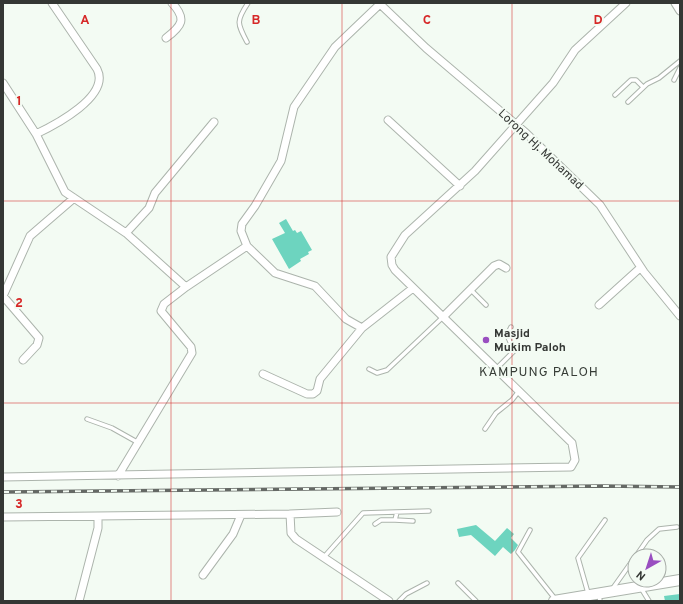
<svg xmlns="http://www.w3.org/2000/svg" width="683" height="604" viewBox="0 0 683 604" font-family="Overpass,sans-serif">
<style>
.building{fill:#6dd4bf}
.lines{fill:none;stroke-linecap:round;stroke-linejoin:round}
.service-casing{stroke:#acb4ac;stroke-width:5.5}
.minor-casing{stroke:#acb4ac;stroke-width:9}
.secondary-casing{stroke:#acb4ac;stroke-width:12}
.service{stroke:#fff;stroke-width:3.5}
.minor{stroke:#fff;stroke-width:7}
.secondary{stroke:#fff;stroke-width:10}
.rail-casing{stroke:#656965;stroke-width:3.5}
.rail{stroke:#f3fbf3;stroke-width:2;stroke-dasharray:6;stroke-linecap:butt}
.grid{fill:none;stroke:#d62828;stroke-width:1;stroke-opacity:0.55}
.poi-dot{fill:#994ec0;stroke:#f3fbf3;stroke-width:1.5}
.labels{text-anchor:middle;stroke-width:4;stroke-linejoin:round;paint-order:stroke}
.street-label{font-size:12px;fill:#343734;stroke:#f3fbf3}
.poi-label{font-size:12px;font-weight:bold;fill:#343734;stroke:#f3fbf3;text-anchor:start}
.neighbourhood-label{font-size:13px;letter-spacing:1px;fill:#363c36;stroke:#f3fbf3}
.grid-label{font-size:13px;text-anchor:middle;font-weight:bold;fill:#d62828;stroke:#f3fbf3;stroke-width:4;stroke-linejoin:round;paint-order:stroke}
</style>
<rect width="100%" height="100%" fill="#f3fbf3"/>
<path class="building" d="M286,219L293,231L295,230L297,233L301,231L312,250L308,252L309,254L300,259L301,261L289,269L272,239L285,233L279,223Z
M476,525L495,541L507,528L514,534L511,538L518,545L515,550L511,554L503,547L495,556L471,535L459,537L457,529Z
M680,594V601H665L664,596Z"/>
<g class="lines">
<g class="service-casing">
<path id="service" d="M247,42C237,23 236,21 248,3
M674,80L680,68
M615,95L631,80H636L643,87
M628,102L647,84L659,78L680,61
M470,289L486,305
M369,369L377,373L387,370L443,317
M496,369L514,351L507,335L511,327
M87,419L112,428L137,442
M485,429L496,413L512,400L519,391
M395,520L413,521
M375,524L381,520H395L397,512
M530,530L518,552L556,600
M636,556L647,540L659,529L677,527
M324,557L363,513L429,511
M458,583L476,601
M613,588L635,557
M641,588L649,601
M588,593L578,558L605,520
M599,594L600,601
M399,601L406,594L427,583"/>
</g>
<g class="minor-casing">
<path id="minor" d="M379,3L426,48L526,133L600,205L644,272L680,316
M675,3L680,11
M166,38C182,26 187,19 172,3
M3,83L36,134L65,192L126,233L186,287L164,304L161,311L191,347L192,353L118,476
M388,120L460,186
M36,134C55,125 111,96 97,69L52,3
M126,233L149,208L155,193L214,122
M247,246L241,231L242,224L255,206L281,161L294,107L335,47L380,4
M186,287L247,246L275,273L315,286L346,319L362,328
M599,305L640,268
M443,317L494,266L499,264L506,268
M23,360L37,345L39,338L3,296L30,236L74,198
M263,374L307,394H313L317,391L320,379L362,328L413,288
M3,477L571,467L575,460L572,443L395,270L392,265L391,257L405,235L475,171L553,83L575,50L626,3
M290,514L337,512
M3,517L290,514L291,533L296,539L389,601
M203,575L233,534L241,515
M79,601L98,528V517"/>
</g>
<g class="secondary-casing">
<path id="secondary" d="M554,601L680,580"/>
</g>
<use href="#service" class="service"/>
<use href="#minor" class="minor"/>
<use href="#secondary" class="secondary"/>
<g class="rail-casing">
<path id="rail" d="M3,492L602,486L680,487"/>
</g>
<use href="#rail" class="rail"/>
</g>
<path class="grid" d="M171,3V601M342,3V601M512,3V601M3,201H680M3,403H680"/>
<circle class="poi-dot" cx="486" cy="340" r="4"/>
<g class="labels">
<g class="street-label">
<text transform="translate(541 149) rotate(43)" y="4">Lorong Hj. Mohamad</text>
</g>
<g class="poi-label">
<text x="494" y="337">Masjid<tspan x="494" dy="14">Mukim Paloh</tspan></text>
</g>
<g class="neighbourhood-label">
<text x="539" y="376">KAMPUNG PALOH</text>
</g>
</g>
<g class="grid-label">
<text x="85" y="24">A</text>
<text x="256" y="24">B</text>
<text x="427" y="24">C</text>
<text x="598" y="24">D</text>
<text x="19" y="105">1</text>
<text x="19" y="307">2</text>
<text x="19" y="508">3</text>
</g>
<rect width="683" height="604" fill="none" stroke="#343734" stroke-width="8"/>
<g transform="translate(647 568) rotate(219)"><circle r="19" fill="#f3fbf3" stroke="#a7ada7"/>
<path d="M0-3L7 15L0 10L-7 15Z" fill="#994ec0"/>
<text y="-6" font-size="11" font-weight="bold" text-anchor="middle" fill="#343734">N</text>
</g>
</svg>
